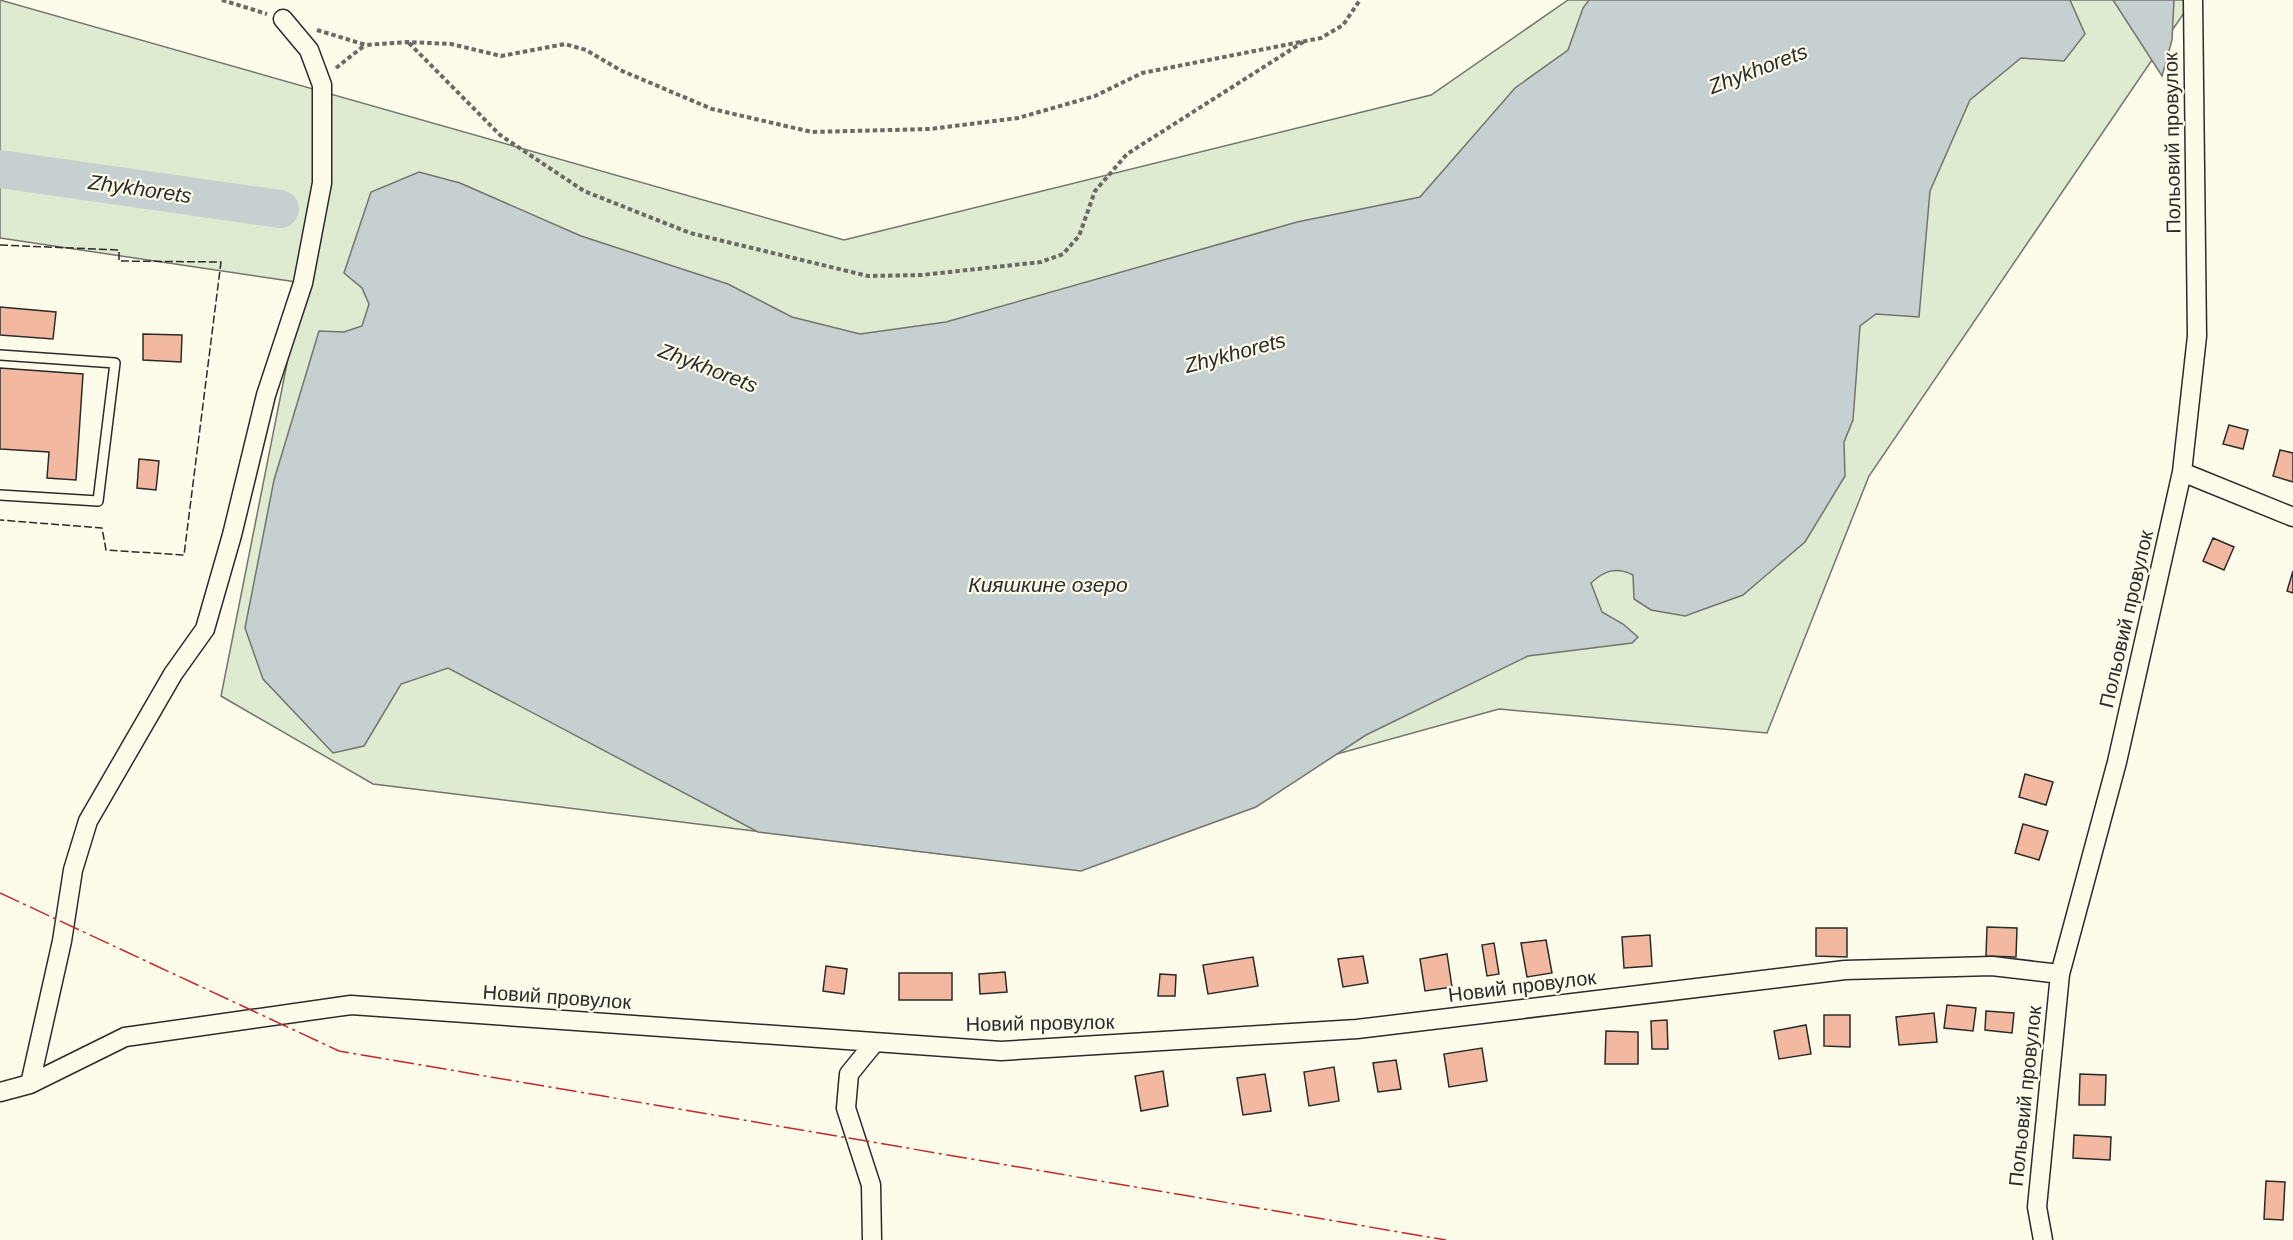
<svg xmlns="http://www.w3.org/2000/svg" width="2293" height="1240" viewBox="0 0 2293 1240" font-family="Arial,sans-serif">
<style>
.green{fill:#deebd1;stroke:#74746e;stroke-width:1.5}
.water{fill:#c7d0d0;stroke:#74746e;stroke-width:1.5}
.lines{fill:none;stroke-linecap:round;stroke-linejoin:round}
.river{stroke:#c7d0d0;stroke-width:38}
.building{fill:#f2b8a0;stroke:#2b2b2b;stroke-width:1.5}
.lane-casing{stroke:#2b2b2b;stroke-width:12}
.street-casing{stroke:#2b2b2b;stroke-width:21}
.path{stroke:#6a6964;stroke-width:4;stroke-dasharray:4.5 3;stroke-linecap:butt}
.lane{stroke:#fdfbea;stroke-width:9}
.street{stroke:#fdfbea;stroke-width:18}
.fence{stroke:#2b2b2b;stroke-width:1.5;stroke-dasharray:8 3;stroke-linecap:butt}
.power{stroke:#c62828;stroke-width:1.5;stroke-dasharray:21 4.5 3 4.5;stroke-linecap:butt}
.labels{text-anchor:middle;stroke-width:4.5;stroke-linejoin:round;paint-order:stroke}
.street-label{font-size:20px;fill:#2b2b2b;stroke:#fdfbea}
.water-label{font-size:21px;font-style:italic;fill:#2b2b2b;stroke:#fdfbea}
</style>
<rect width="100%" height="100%" fill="#fdfbea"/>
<path class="green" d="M0,0L844,240L1431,95L1568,0H2196L2190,4L1869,476L1767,733L1499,709L966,857L373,784L221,696L303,283L0,238Z"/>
<path class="water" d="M1589,0H2070L2085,34L2064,61L2021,58L1970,100L1930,191L1919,317L1876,314L1860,326L1853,420L1844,442L1845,476L1805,542L1743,595L1685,616L1651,610L1634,599L1633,575C1616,566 1604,571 1591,583L1602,612L1623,624L1638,637L1632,643L1528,656L1366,735L1256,807L1081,871L758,832L448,668L401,684L364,746L333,753L263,679L245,628L274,480L319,331L344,332L362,326L369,304L362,288L344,273L371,192L419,172L460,183L581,236L728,284L792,317L860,334L946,322L1297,222L1420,197L1515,88L1568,50L1583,8Z
M2113,0H2174L2172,40L2162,76Z"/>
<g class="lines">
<path class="river" d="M0,169L280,209"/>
</g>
<path class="building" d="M0,307L56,312L53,339L0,335Z
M143,334L182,335L181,362L143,360Z
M0,368L83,374L76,480L47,478L49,452L0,449Z
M2229,425L2248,430L2243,449L2223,444Z
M2280,450L2293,453V482L2273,476Z
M139,459L159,461L156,490L137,488Z
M2213,538L2234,547L2224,570L2203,561Z
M2293,571V593L2287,591Z
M2025,774L2053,782L2046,805L2019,797Z
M2023,824L2048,831L2039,860L2015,853Z
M1987,927L2017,928L2016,957L1986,956Z
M1816,928H1847V957L1816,956Z
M1650,935L1652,966L1624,968L1622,937Z
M1546,940L1552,973L1527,977L1521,943Z
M1494,943L1499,974L1487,976L1482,945Z
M1447,954L1452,987L1425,991L1420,959Z
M1363,956L1368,983L1343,987L1338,959Z
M1253,957L1258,986L1208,994L1203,965Z
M826,966L847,969L844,994L823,991Z
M1005,972L1007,992L980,994L979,974Z
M899,973H952V1000H899Z
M1160,974L1176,975L1175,996H1158Z
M1947,1005L1976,1008L1973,1031L1944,1028Z
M1986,1011L2014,1013L2012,1033L1985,1030Z
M1934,1013L1937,1042L1899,1045L1896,1017Z
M1824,1015H1850V1047L1824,1046Z
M1667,1020L1668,1049H1652L1651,1021Z
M1806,1025L1811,1054L1779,1059L1774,1031Z
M1606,1031L1638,1032V1064H1605Z
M1482,1048L1487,1081L1449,1087L1444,1054Z
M1396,1060L1401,1089L1378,1092L1373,1063Z
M1334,1067L1339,1101L1309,1106L1304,1072Z
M1163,1071L1168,1106L1141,1111L1135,1076Z
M1265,1074L1271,1111L1243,1115L1237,1078Z
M2080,1074L2106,1075L2105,1105H2079Z
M2074,1135L2111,1137L2110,1160L2073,1158Z
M2266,1181L2285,1182L2283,1220L2264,1219Z"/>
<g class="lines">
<g class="lane-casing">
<path id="lane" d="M0,355L115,363L98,501L0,495"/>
</g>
<g class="street-casing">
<path id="street" d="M2182,472L2293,517
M30,1084L62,941L73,870L88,821L173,674L205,629L232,535L266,395L303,283L322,183V85L309,50L283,19
M0,1092L30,1084L125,1037L351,1005L1001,1051L1357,1029L1845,970L1992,966L2060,974
M872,1240L871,1185L846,1108L849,1074L875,1042
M2043,1240L2037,1207L2060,974L2117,762L2182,472L2197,336L2193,0"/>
</g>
<path class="path" d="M222,0L267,14
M317,30L366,45L408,42L451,44L501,56L565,44L586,50L620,70L712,109L812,132L930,129L1018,118L1095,96L1142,73L1321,38L1343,25L1360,0
M409,43L500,135L584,191L690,233L868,276L922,275L1041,262L1063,254L1079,236L1095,191L1127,154L1303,42
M336,68L365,45"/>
<use href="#lane" class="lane"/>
<use href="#street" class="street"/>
<path class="fence" d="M0,245L119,250V261L221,262L184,555L106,550L102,528L0,520"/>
<path class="power" d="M0,893L339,1051L1446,1240"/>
</g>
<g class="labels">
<g class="street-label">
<text transform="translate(2172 143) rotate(-91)" y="7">Польовий провулок</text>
<text transform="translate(2126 619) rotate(-77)" y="7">Польовий провулок</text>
<text transform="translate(1522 986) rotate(-7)" y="7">Новий провулок</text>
<text transform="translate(557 997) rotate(4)" y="7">Новий провулок</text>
<text transform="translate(1040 1023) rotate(-1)" y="7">Новий провулок</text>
<text transform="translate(2025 1096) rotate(-84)" y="7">Польовий провулок</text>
</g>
<g class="water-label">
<text transform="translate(1758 69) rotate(-21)" y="7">Zhykhorets</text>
<text transform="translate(140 189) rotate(8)" y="7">Zhykhorets</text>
<text transform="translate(1235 353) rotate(-15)" y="7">Zhykhorets</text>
<text transform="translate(708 368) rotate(21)" y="7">Zhykhorets</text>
<text x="1048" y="592">Кияшкине озеро</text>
</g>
</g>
</svg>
